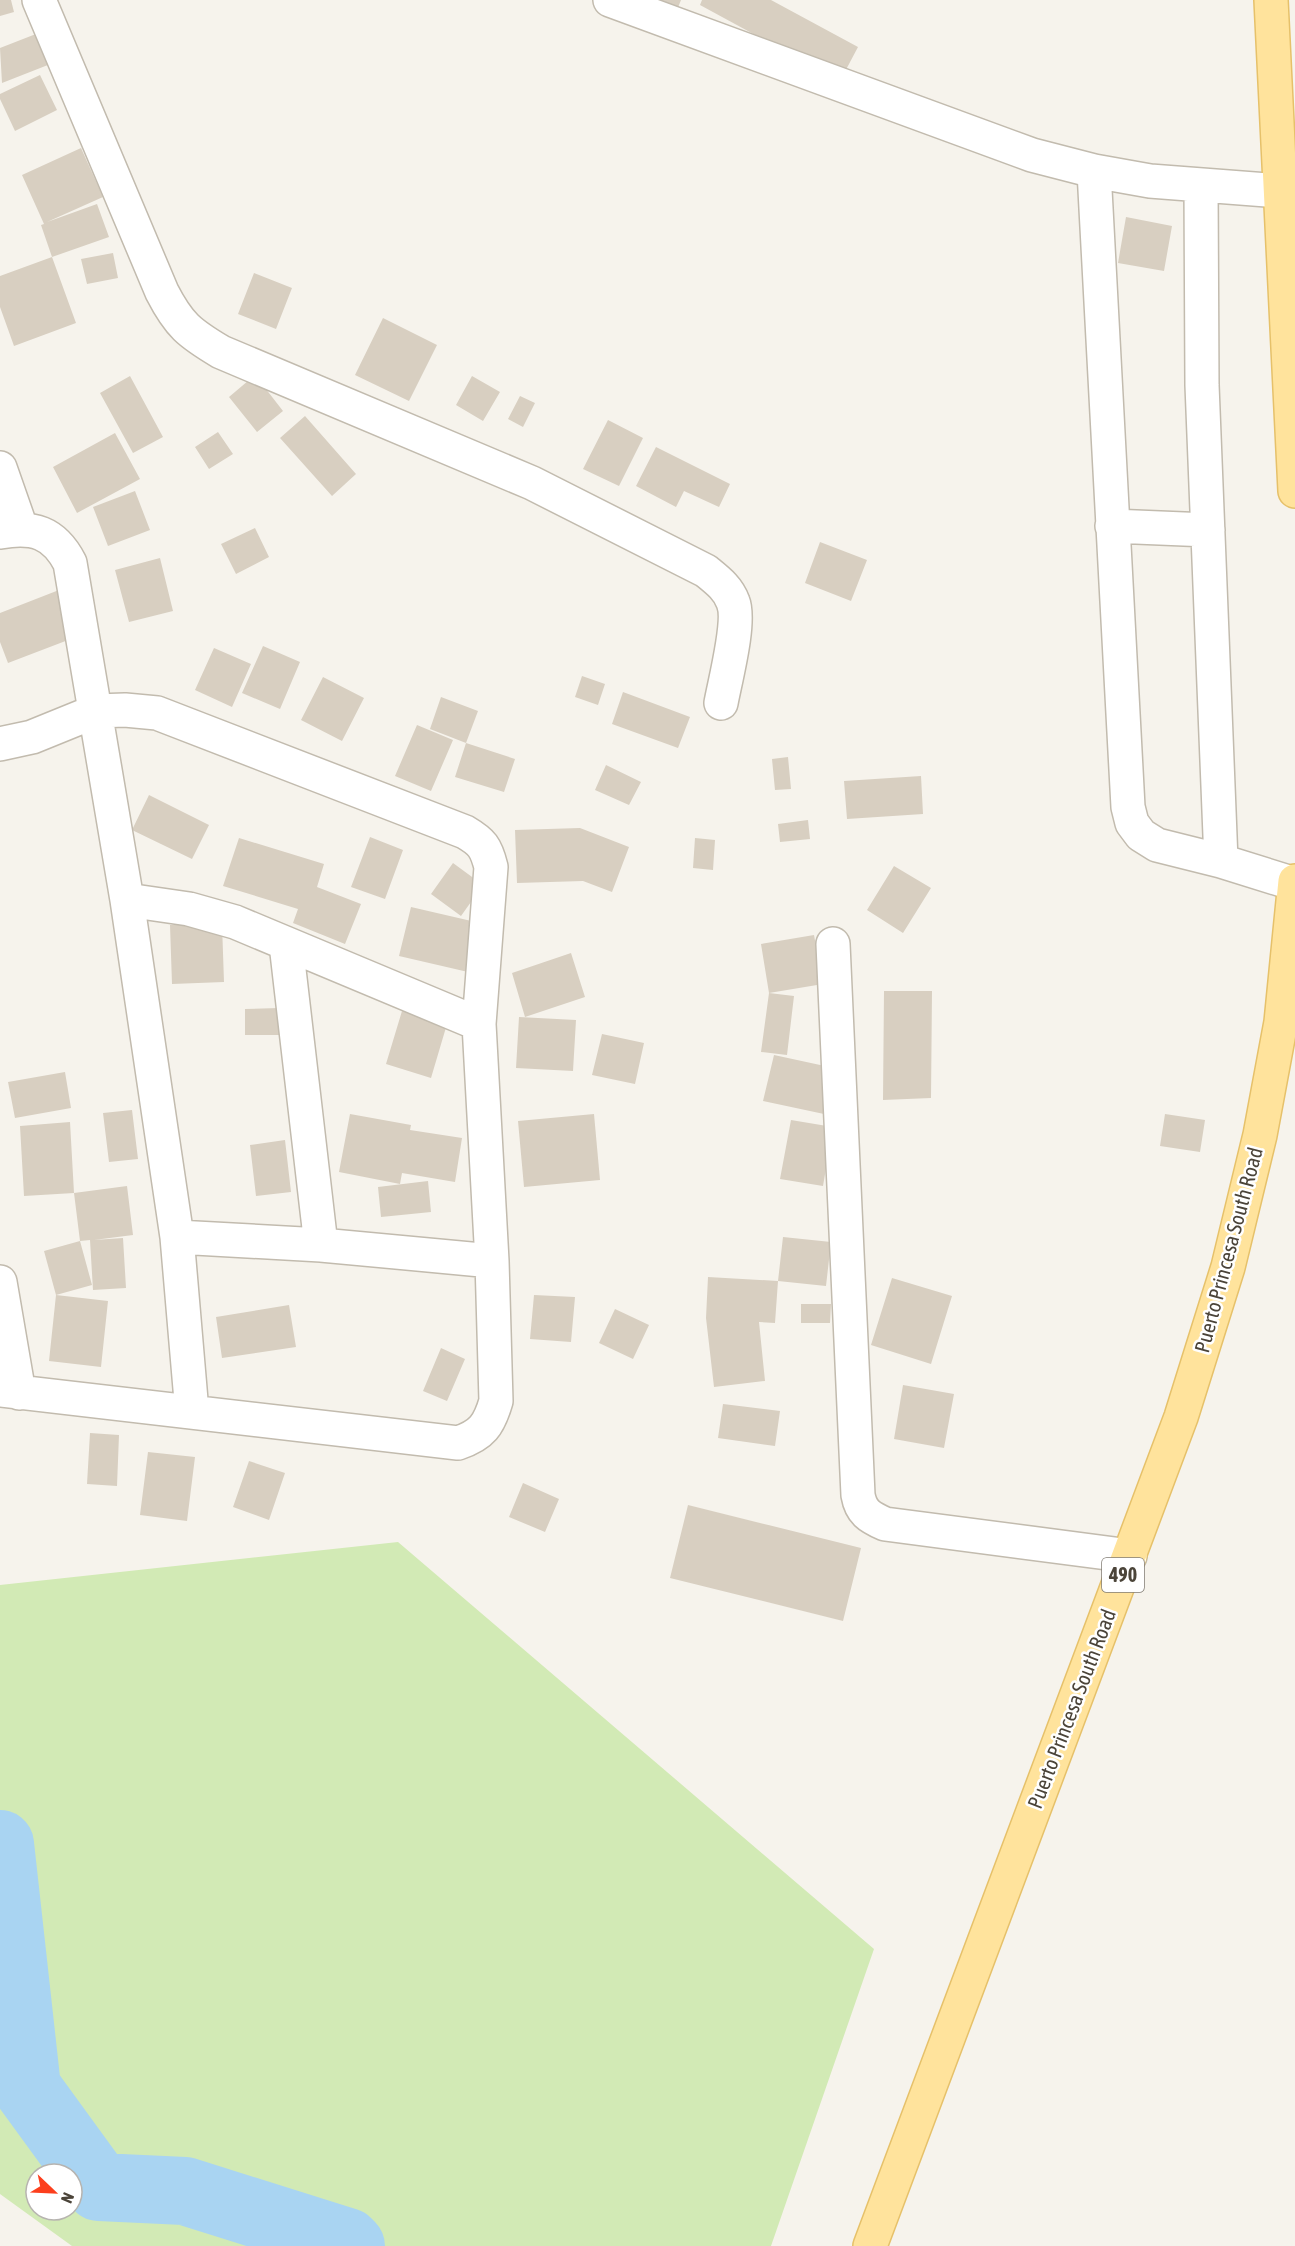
<svg xmlns="http://www.w3.org/2000/svg" width="1295" height="2246" viewBox="0 0 1295 2246" font-family="'Asap Condensed',sans-serif">
<style>
.green{fill:#d2eab5;fill-rule:evenodd}
.lines{fill:none;stroke-linecap:round;stroke-linejoin:round}
.river{stroke:#a9d4f2;stroke-width:68}
.building{fill:#d8cfc1}
.minor-casing{stroke:#c2bbae;stroke-width:36}
.major-casing{stroke:#e6c16a;stroke-width:36}
.minor{stroke:#fff;stroke-width:33}
.major{stroke:#ffe39c;stroke-width:33}
.labels{text-anchor:middle;stroke-width:5;stroke-linejoin:round;paint-order:stroke}
.shield{fill:#fff;stroke:#817c74;stroke-width:1.5}
.shield-label{font-size:20px;font-weight:bold;fill:#4b4439}
.street-label{font-size:21px;fill:#4b4439;stroke:#fff}
</style>
<rect width="100%" height="100%" fill="#f6f3ec"/>
<path class="green" d="M398,1542L874,1949L771,2246H72L0,2194V1585ZM36,2174H72V2210H36Z"/>
<g class="lines">
<path class="river" d="M0,1844L27,2088L99,2187L185,2191L347,2242L351,2246"/>
</g>
<path class="building" d="M0,0H11L14,12L0,16Z
M651,0H681L677,10Z
M702,0H771L858,47L840,81L700,5Z
M41,32L53,63L2,83L0,48Z
M40,75L57,110L15,131L0,99V94Z
M81,148L103,197L47,222L97,204L109,237L52,257L76,323L14,346L0,307V276L52,257L41,225L44,224L22,175Z
M1126,217L1172,226L1164,271L1118,263Z
M113,253L118,278L87,284L81,259Z
M254,273L292,288L276,329L238,314Z
M383,318L437,345L409,401L355,375Z
M255,375L283,411L257,432L229,397Z
M130,376L163,437L133,453L100,393Z
M472,376L500,392L483,421L456,405Z
M520,396L535,403L523,427L508,419Z
M305,416L356,474L332,496L280,438Z
M608,420L643,438L619,486L583,469Z
M218,432L233,454L209,469L195,447Z
M115,433L140,479L77,513L53,467Z
M656,447L730,484L719,507L684,491L676,507L636,486Z
M135,491L150,530L108,546L93,507Z
M255,528L269,557L236,574L221,544Z
M820,542L867,560L851,601L805,583Z
M160,558L173,611L129,622L115,570Z
M59,590L76,637L8,663L0,642V613Z
M263,646L300,662L280,709L242,693Z
M214,648L251,664L232,707L195,690Z
M582,676L605,684L598,705L575,697Z
M323,677L364,698L342,741L301,720Z
M623,692L690,717L678,748L612,724Z
M441,697L478,711L466,743L515,759L504,792L455,777L466,743L430,729Z
M417,725L453,740L431,791L395,776Z
M788,757L791,789L775,790L772,759Z
M606,765L641,782L629,805L595,790Z
M921,776L923,814L847,819L844,781Z
M149,795L209,825L192,859L132,830Z
M808,820L810,839L780,842L778,824Z
M580,828L629,847L612,892L583,881L517,883L515,830Z
M370,837L403,850L385,899L351,887Z
M239,838L324,864L317,887L361,904L345,944L293,923L298,909L223,886Z
M695,838L715,840L713,870L693,868Z
M453,863L483,885L461,916L431,894Z
M894,866L931,888L903,933L867,910Z
M411,907L480,923L468,972L399,956Z
M222,924L224,982L172,984L170,925Z
M814,935L823,984L769,993L761,944Z
M571,953L585,997L525,1017L512,973Z
M884,991H932L931,1098L883,1100Z
M769,993L794,996L787,1055L761,1052Z
M279,1008V1035H245V1009Z
M402,1011L447,1024L431,1078L386,1064Z
M519,1017L576,1020L573,1071L516,1068Z
M602,1034L644,1043L635,1084L592,1075Z
M774,1055L834,1068L824,1114L763,1101Z
M65,1072L71,1108L15,1118L8,1082Z
M132,1110L138,1159L109,1162L103,1113Z
M350,1114L411,1125L410,1130L462,1138L455,1182L402,1173L400,1184L339,1172Z
M594,1114L600,1180L524,1187L518,1121Z
M1165,1114L1205,1120L1200,1152L1160,1146Z
M791,1120L833,1127L823,1186L780,1179Z
M70,1122L74,1193L24,1196L20,1126Z
M285,1140L291,1192L256,1196L250,1145Z
M428,1181L431,1212L381,1217L378,1187Z
M127,1186L133,1235L94,1240L123,1238L126,1288L93,1290L90,1240L80,1241L74,1193Z
M783,1237L831,1242L826,1286L778,1281L775,1323L759,1322L765,1381L714,1387L706,1318L708,1277L778,1281Z
M80,1241L92,1285L56,1295L44,1251Z
M892,1278L952,1296L931,1364L871,1345Z
M56,1295L108,1301L101,1367L49,1361Z
M534,1295L575,1297L571,1342L530,1339Z
M801,1304H831L830,1323H801Z
M289,1305L296,1347L222,1358L216,1317Z
M615,1309L649,1325L633,1359L599,1343Z
M441,1348L465,1359L447,1401L423,1391Z
M903,1385L954,1394L944,1448L894,1439Z
M723,1404L780,1411L775,1446L718,1438Z
M90,1433L119,1435L117,1486L87,1484Z
M148,1452L195,1457L187,1521L140,1515Z
M249,1461L285,1473L269,1520L233,1507Z
M523,1483L559,1499L545,1532L509,1517Z
M688,1505L861,1548L843,1621L670,1578Z"/>
<g class="lines">
<g class="minor-casing">
<path id="minor" d="M39,0L162,292C179,325 189,333 221,352L532,483L706,571C717,580 728,588 733,602C741,621 725,681 721,703
M610,0L1032,155L1094,171L1150,181L1280,191L1295,194
M1094,171L1128,807L1132,823L1141,835L1157,845L1221,861L1295,884
M1201,185L1202,385L1221,861
M0,468L21,528
M1112,526L1208,530
M0,532C33,526 54,532 70,563L127,900L177,1237L192,1412
M0,744L32,737L96,711L125,710L157,713L465,832C482,842 486,847 491,867L479,1024L492,1261L496,1401C489,1425 482,1435 458,1443L0,1390
M127,900L189,909L235,922L479,1024
M286,944L321,1245
M833,944L858,1495C861,1512 869,1517 885,1524L1130,1556
M177,1237L321,1245L492,1261
M0,1282L19,1393"/>
</g>
<g class="major-casing">
<path id="major" d="M1271,0L1295,491
M870,2246L1181,1417L1228,1267L1260,1135L1281,1022L1295,881"/>
</g>
<use href="#minor" class="minor"/>
<use href="#major" class="major"/>
</g>
<g class="labels">
<rect class="shield" x="1102" y="1558" width="42" height="34" rx="4.5"/>
<g class="shield-label">
<text x="1123" y="1582">490</text>
</g>
<g class="street-label">
<text transform="translate(1229 1250) rotate(-75)" y="7">Puerto Princesa South Road</text>
<text transform="translate(1072 1709) rotate(-69)" y="7">Puerto Princesa South Road</text>
</g>
</g>
<g transform="translate(54 2192) rotate(113)"><circle r="28" fill="#ffffff" stroke="#b7b4b0" stroke-width="1.5"/>
<path d="M0-4.5L10 22L0 15L-10 22Z" fill="#fc3f1d"/>
<text y="-9" font-size="16" font-weight="bold" text-anchor="middle" fill="#4b4439">N</text>
</g>
</svg>
